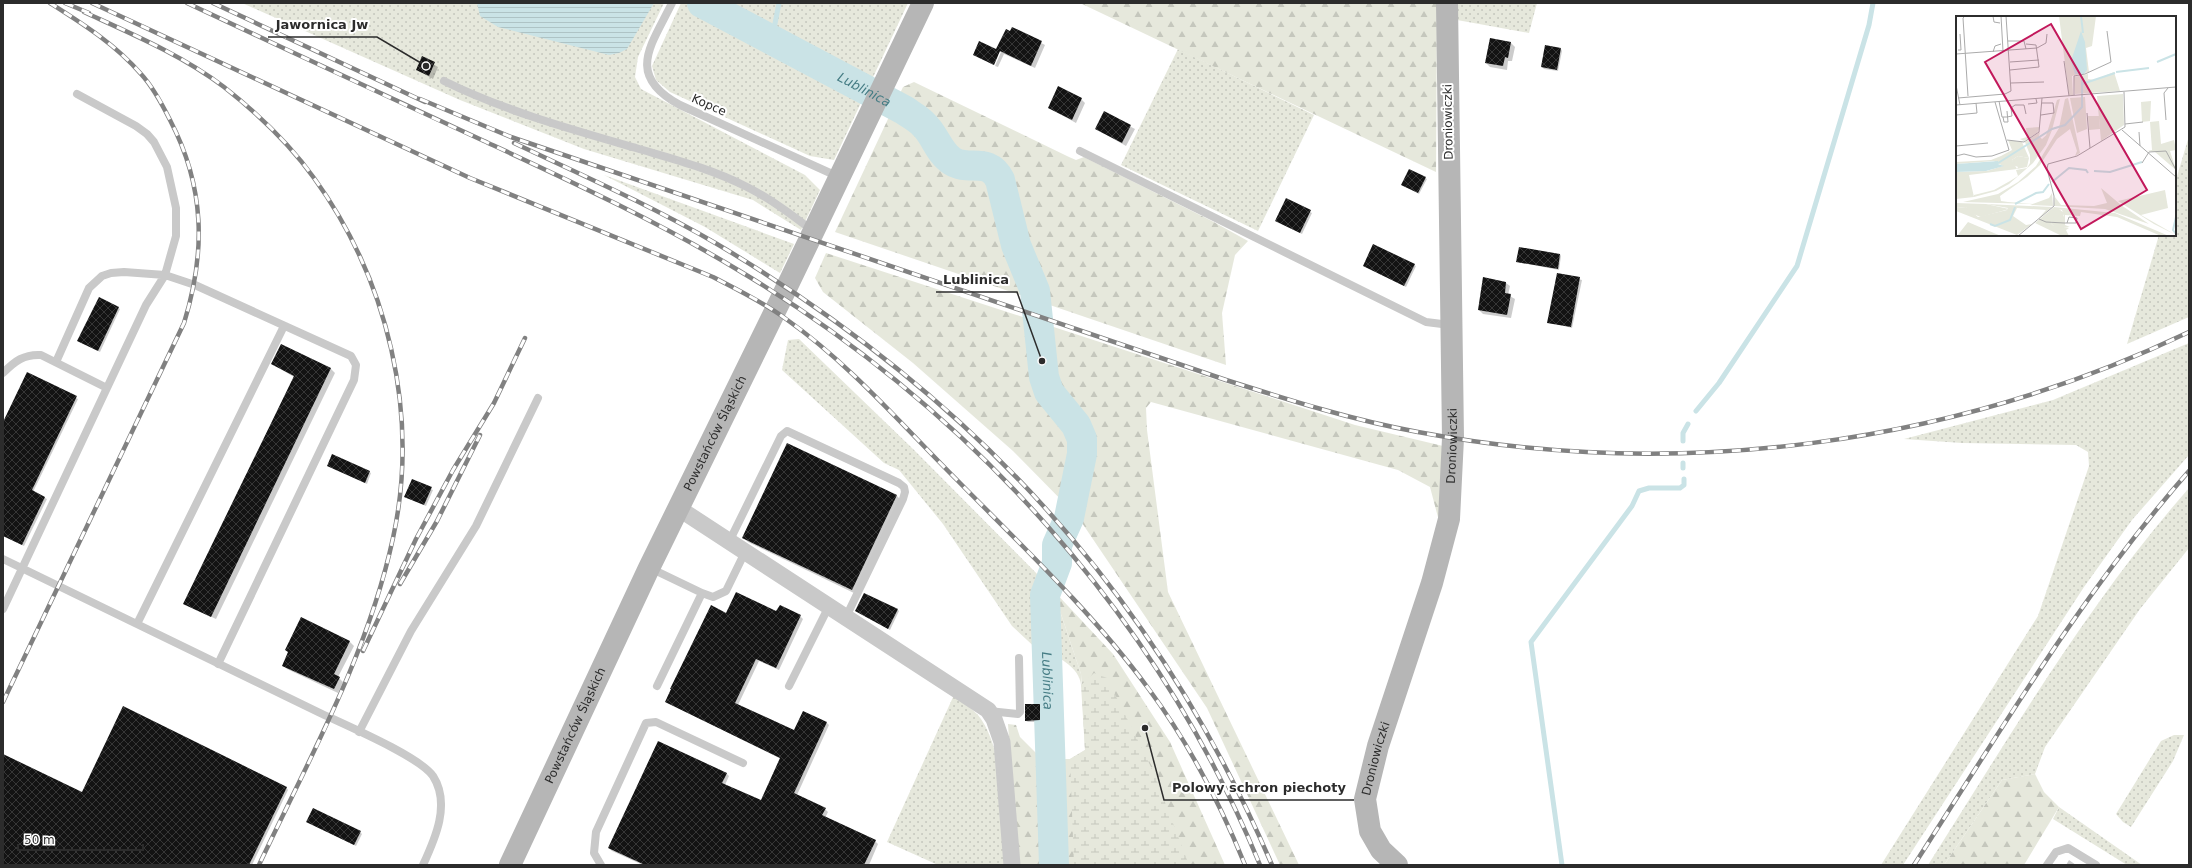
<svg xmlns="http://www.w3.org/2000/svg" width="2192" height="868" viewBox="0 0 2192 868" font-family="'DejaVu Sans',sans-serif">
<style>
.grass{fill:url(#grass-dots)}
.forest{fill:url(#forest-firs)}
.wetland{fill:url(#wetland-marsh)}
.water{fill:url(#water-rules)}
.shadow{fill:#0003}
.lines{fill:none;stroke-linecap:round;stroke-linejoin:round}
.stream{stroke:#cae3e6;stroke-width:5}
.river{stroke:#cae3e6;stroke-width:30}
.building{fill:url(#building-cross-hatch)}
.lane{stroke:#c9c9c9;stroke-width:8}
.street{stroke:#c9c9c9;stroke-width:17}
.secondary{stroke:#b6b6b6;stroke-width:22}
.rail-casing{stroke:#818181;stroke-width:4.5}
.rail{stroke:#fff;stroke-width:3;stroke-dasharray:9;stroke-linecap:butt}
.labels{text-anchor:middle;stroke-width:4;stroke-linejoin:round;paint-order:stroke}
.street-label{font-size:12px;fill:#2c2c2c;stroke:#fff}
.water-label{font-size:13px;font-style:italic;fill:#457c84;stroke:#fff}
.inset-river{fill:none;stroke:#cae3e6;stroke-width:2}
.inset-road{fill:none;stroke:#ababab;stroke-width:1}
.view{fill:#c2185b;fill-opacity:0.15;stroke:#c2185b;stroke-width:2}
.inset-edge{fill:none;stroke:#2c2c2c;stroke-width:2}
.leader{fill:none;stroke:#2c2c2c;stroke-width:1.5}
.callout-dot{fill:#2c2c2c;stroke:#fff;stroke-width:1.5}
.callout-label{font-size:13px;text-anchor:middle;font-weight:bold;fill:#2c2c2c;stroke:#fff;stroke-width:4;stroke-linejoin:round;paint-order:stroke}
</style>
<defs>
<pattern id="grass-dots" width="8" height="8" patternUnits="userSpaceOnUse"><rect width="8" height="8" fill="#e6e8dc"/><path d="M2 2h.1M6 6h.1" fill="none" stroke="#c5c7bd" stroke-width="1.8" stroke-linecap="round"/></pattern>
<pattern id="forest-firs" width="22" height="20" patternUnits="userSpaceOnUse"><rect width="22" height="20" fill="#e6e8dc"/><path d="M5 1l3.5 6h-7zM16 11l3.5 6h-7z" fill="#c5c7bd"/></pattern>
<pattern id="wetland-marsh" width="20" height="14" patternUnits="userSpaceOnUse"><rect width="20" height="14" fill="#e6e8dc"/><path d="M1 5h8M5 5V1M11 12h8M15 12V8" fill="none" stroke="#c5c7bd"/></pattern>
<pattern id="water-rules" width="6" height="5" patternUnits="userSpaceOnUse"><rect width="6" height="5" fill="#cae3e6"/><path d="M0 2.5h6" fill="none" stroke="#aec3c5"/></pattern>
<pattern id="building-cross-hatch" width="8" height="8" patternUnits="userSpaceOnUse"><rect width="8" height="8" fill="#131313"/><path d="M0 0l8 8M0 8l8-8" fill="none" stroke="#363636"/></pattern>
</defs>
<rect width="100%" height="100%" fill="#fff"/>
<path class="grass" d="M242,3H664L638,57L635,77L641,89L805,175L820,190L801,230L753,200L584,149L460,100Z
M681,3H908L834,160L810,156L670,92L656,80L652,66Z
M1457,3H1537L1529,33L1457,20Z
M1178,49L1314,115L1258,231L1121,165Z
M2189,136V317L2127,344L2159,235H2175V183Z
M604,175L794,244L780,273L705,227Z
M799,339L913,449L1053,590L1081,674V685C1080,668 1056,653 1041,653L1012,626L943,524L899,470L884,463L782,370L788,340Z
M2189,343V455L2132,520L2084,587L1903,865H1881L2038,616L2089,466L2088,452L2076,445L1962,443L1904,439L2053,400Z
M2189,488V548L2140,609L2045,747L2035,774L2002,780L1944,865H1928C2010,736 2088,603 2189,488Z
M954,695C962,701 971,708 978,715C1005,748 1004,823 1008,865H938L887,842Z
M2174,735H2184L2173,761L2131,827L2123,822L2116,814L2161,741Z
M2059,807L2142,865H2127L2053,819Z"/>
<path class="forest" d="M1080,3H1437L1436,172Z
M914,82L1069,157L1076,160L1084,157L1212,221L1248,241L1235,255L1222,313L1226,365L835,232L903,87Z
M826,253L1355,425L1443,446L1439,521L1430,487L1398,470L1151,402L1146,408L1147,430L1168,592L1299,865H1280L1207,708L1078,517L1013,451L913,363L823,292L815,278Z
M1053,590L1113,654L1170,742L1225,865H1017L1008,724L1016,725L1020,737L1042,759H1070L1085,750L1081,674Z
M2035,774L2044,792L2059,807L2024,865H1944L2002,780Z"/>
<path class="wetland" d="M1094,673L1107,678L1153,771L1189,865H1074L1070,759L1085,750L1081,685Z"/>
<path class="water" d="M477,3H654L627,49L619,53L609,55L498,27L480,16Z"/>
<path class="shadow" d="M1012,28L1045,45L1035,68L1004,54L998,67L995,66L1001,52H999L993,65L974,54L997,51Z
M1511,43L1515,47L1512,61H1508L1507,70L1490,67L1486,63Z
M1561,49L1562,51L1558,71L1544,69L1542,67Z
M423,58L438,67L433,79L417,70Z
M1081,99L1085,103L1076,123L1049,108Z
M1105,113L1135,129L1126,146L1096,129Z
M1425,178L1427,179L1419,194L1402,185Z
M1287,199L1312,213L1302,234L1278,222Z
M1560,254L1561,256L1559,270L1517,262Z
M1414,265L1416,266L1406,287L1366,267Z
M1558,274L1582,280L1572,328L1548,322Z
M1506,283L1510,286L1508,295L1515,299L1511,318L1483,314L1479,310Z
M99,298L120,309L100,352L80,342Z
M282,345L331,369L335,373L216,619L184,604L294,377L272,364Z
M28,374L78,399L33,492L47,499L24,546L3,536V425Z
M788,444L897,496L901,500L856,594L748,542L744,538Z
M328,466L369,472L371,473L367,484Z
M412,480L433,490L426,506L407,498Z
M898,610L899,611L890,630L856,611Z
M777,613L800,616L803,619L779,670L759,661L738,705L794,732L826,722L829,725L797,795L825,809L828,812L825,818L875,841L878,844L869,865H643L612,851L609,848L726,773L729,776L725,785L761,802L781,759L666,702L726,614Z
M301,619L350,642L354,646L338,677L343,682L338,693L287,669L283,665Z
M1039,705L1041,722H1028L1026,721Z
M3,755L82,793L286,787L288,790L252,865H3Z
M307,822L360,832L362,834L356,846Z
M2069,860L2076,865H2066Z"/>
<g class="lines">
<path class="stream" d="M711,7L712,3
M772,39L779,3
M1696,411L1719,383L1797,266L1869,25L1873,3
M1683,441V433L1688,424
M1683,463V468
M1562,865L1531,642L1632,506L1639,491L1649,488H1680L1684,485V479"/>
<path class="river" id="s1" d="M702,3L904,110C911,115 919,119 924,125C935,135 939,153 952,161C969,172 988,156 1000,180L1016,245L1035,291L1044,377L1049,392L1076,425L1082,439V454L1069,518L1057,545V563L1045,595L1054,865"/>
</g>
<path class="building" d="M1012,27L1042,41L1031,66L1000,51L994,65L973,55L979,41L996,49L1006,29L1010,31Z
M1490,38L1511,42L1508,58L1505,57L1503,66L1485,63Z
M1545,45L1561,48L1557,70L1541,67Z
M422,56L435,62L429,76L416,70Z
M1058,86L1082,98L1072,120L1048,108Z
M1104,111L1131,125L1122,143L1095,129Z
M1409,169L1426,177L1418,193L1401,185Z
M1286,198L1311,210L1300,233L1275,221Z
M1373,244L1415,264L1404,286L1363,266Z
M1519,247L1560,254L1558,269L1516,262Z
M1557,273L1580,277L1571,327L1547,323Z
M1483,277L1506,282L1505,293L1511,294L1507,315L1478,310Z
M99,297L119,307L98,351L77,341Z
M281,344L331,368L211,617L183,604L294,376L271,364Z
M27,372L77,396L32,490L45,497L22,545L3,536V422Z
M787,443L897,495L852,590L742,538Z
M332,454L370,471L365,483L327,466Z
M412,479L432,487L424,505L404,497Z
M736,592L776,611L780,605L801,615L776,668L756,659L735,703L794,730L803,711L827,722L794,793L826,808L822,815L876,840L864,865H645L608,848L658,741L727,773L722,783L761,800L780,758L665,702L671,689H670L711,605L726,613Z
M864,593L898,609L888,629L855,611Z
M301,617L350,641L334,674L340,677L334,689L282,666L288,652L285,650Z
M1025,704H1040V720L1025,721Z
M123,706L287,787L249,865H3V754L82,792Z
M313,808L361,831L354,845L306,822Z"/>
<g class="lines">
<path class="lane" d="M672,3C651,46 625,75 680,105L839,177
M444,81C505,111 570,129 636,148C673,159 712,169 747,187C771,199 792,215 813,231
M1080,151L1426,322L1450,325
M56,362L89,288L102,276L111,273L124,272L165,275L195,285L351,356L356,365L354,380L218,664
M3,373C15,361 24,354 41,355L107,388
M729,542L781,436L787,431L899,483L904,487L905,492L903,499L846,617
M3,559C108,610 213,661 318,712C343,724 419,756 433,776C451,804 435,839 423,865
M650,568L702,593L657,686
M702,593L713,597L726,591L745,552
M3,609L146,305L165,275L176,236V208L167,167L154,142L147,134L136,126L77,94
M137,624L284,326
M789,686L829,606
M989,711L1018,714L1020,712L1019,658
M359,732L411,631L476,526L538,398
M601,865L594,853L596,832L646,723L656,722L743,763
M2047,865L2056,852L2068,848L2096,865"/>
<path class="street" d="M678,508L988,710L994,719L1002,742L1012,865"/>
<g class="secondary">
<path id="s2" d="M510,865L649,568L782,297L923,3"/>
<path id="s3" d="M1397,865L1381,850L1370,831L1365,799L1378,746L1432,583L1449,519L1453,438L1447,3"/>
</g>
<g class="rail-casing">
<path id="rail" d="M65,3L89,13
M92,3L470,178L713,277C738,290 763,302 786,319C850,364 902,425 957,480C1023,547 1092,612 1148,688C1188,742 1220,803 1245,865
M187,3C286,49 385,96 484,141C570,181 657,221 738,270C969,408 1157,615 1260,865
M213,3L425,102
M84,12C132,34 182,55 224,87C257,113 289,143 314,178C388,280 420,414 393,538C368,654 309,759 259,865
M420,99L511,137L1226,380C1289,400 1352,420 1418,432C1678,481 1950,446 2189,332
M514,143C582,175 652,206 717,244C971,395 1155,592 1272,865
M400,584L437,521L480,435
M363,651L416,539L453,470L494,403L525,338
M3,702L184,323C206,252 205,187 170,120C162,104 153,87 141,74C115,44 83,24 50,3
M1914,865C2001,730 2083,592 2189,471"/>
</g>
<use href="#rail" class="rail"/>
</g>
<g class="labels">
<g class="street-label">
<text transform="translate(709 105) rotate(24)" y="4">Kopce</text>
<text transform="translate(1448 122) rotate(-91)" y="4">Droniowiczki</text>
<text dy="4" stroke="none"><textPath href="#s2" startOffset="478">Powstańców Śląskich</textPath></text>
<text dy="4" stroke="none"><textPath href="#s3" startOffset="442">Droniowiczki</textPath></text>
<text dy="4" stroke="none"><textPath href="#s2" startOffset="154">Powstańców Śląskich</textPath></text>
<text dy="4" stroke="none"><textPath href="#s3" startOffset="118">Droniowiczki</textPath></text>
</g>
<g class="water-label">
<text dy="5" stroke="none"><textPath href="#s1" startOffset="184">Lublinica</textPath></text>
<text dy="5" stroke="none"><textPath href="#s1" startOffset="879">Lublinica</textPath></text>
</g>
</g>
<g transform="translate(1956 16)">
<rect width="220" height="220" fill="#fff"/>
<path d="M103,0H140L136,30L130,32L133,56L116,60L117,79H113ZM158,56L164,75L119,78L118,61L132,58V63L138,64ZM104,83L96,114L90,120L101,84ZM195,85L194,105L186,106L185,86ZM132,100H143L144,113L133,114ZM203,105L205,128L218,124L220,134L214,135L220,154L199,136L191,135L196,134L194,106ZM84,111L81,117L68,125L64,123L71,121L70,112ZM62,140L73,142L71,151L61,153L62,151L57,149L56,144ZM74,147H77L53,168L40,175L18,181V179L38,174L54,165L62,160L60,154L71,152ZM145,172L165,189L193,208L149,193L98,190L99,181L105,189L138,190L151,187ZM209,174L212,192L185,199L220,219L198,208L162,185ZM96,177L97,190L74,189L93,182ZM30,188L96,191L82,203L90,194L61,192L57,200L70,209L76,208L61,219L0,195V192L10,191L22,201L51,194L52,192ZM98,191L159,197L213,220H205L161,201L103,193L108,197L107,202L95,206L96,209L113,212L110,214L113,220H106L79,207ZM12,206L33,215L45,220H1Z" fill="#e6e8dc"/>
<path d="M167,78L168,109L145,125L141,80ZM129,81L131,113L121,117L114,82ZM112,82L124,137L119,140L121,135L114,113L101,123L84,149L71,161L44,180L45,185L52,186L78,188L7,186L42,178L62,166L80,150L103,112L109,83ZM96,114L90,129L77,147H74V139L69,126L84,116L83,120L86,123ZM52,124L66,126L73,142L62,140L56,144L61,153L13,159L18,181L0,183V156L31,155L47,150L38,145L0,148V146L35,144L45,140L56,134ZM0,187L30,188L53,193L25,201L14,197L10,191L0,192ZM101,193L124,194L125,196L124,200L109,199V209L114,211L102,212L95,208L98,201L103,202L108,200L106,194Z" fill="#e6e8dc"/>
<path d="M92,121L80,138L76,136L72,130ZM54,138L56,140L50,144L49,149L38,145Z" fill="#e6e8dc"/>
<path d="M125,15L129,26L131,54L128,58H119L115,45ZM42,145V148L48,150L30,155L0,156V148Z" fill="#cae3e6"/>
<path class="inset-river" d="M125,0L127,17M201,46L220,38M160,56L193,52M126,68L159,57M39,149L96,113L109,109L126,91V61M138,155L154,156L186,146M96,166L113,152L130,154L132,157M59,188L80,177L87,176L93,168M220,201L217,214L220,218M34,208L39,210L54,204L59,191"/>
<path class="inset-road" d="M9,0L7,2L12,80M37,0L38,6L44,7M45,0L47,35M52,25H68L70,33M2,34H5L4,18M37,36L39,30L45,28M0,38L81,32L90,27L91,18M108,45L113,80M54,46L83,44M54,54L83,51L80,29L70,28M55,67L88,66M0,69L4,89M118,79V60L129,58L155,46L151,15M2,82L49,78L55,75L50,0M43,85L46,101H51M72,88L81,87L80,83M0,89L220,71M131,97L134,132M0,99L21,97L20,87M85,99L98,97L97,87H86M47,101L48,106H52L51,95M51,101L56,100L55,92L59,89H68L70,98M210,104L208,77L212,72M169,108L187,106M166,114L220,161M183,116L184,130M51,124L68,126L83,116L86,82M0,130L32,127M0,140L8,138L20,141L36,140L53,134L39,86M186,147L193,136L210,135L220,154M83,203L90,206L108,207H120L121,202L113,201L111,207M62,220L98,190V180L91,153L92,148L121,140L169,111L168,76"/>
<path class="view" d="M95,8L191,174L125,213L29,46Z"/>
<rect width="220" height="220" class="inset-edge"/>
</g>
<path class="leader" d="M426 66L377 37H268M1042 361L1017 292H936M1145 728L1164 800H1354"/>
<g class="callout-dot">
<circle cx="426" cy="66" r="4"/>
<circle cx="1042" cy="361" r="4"/>
<circle cx="1145" cy="728" r="4"/>
</g>
<g class="callout-label">
<text x="322" y="29">Jawornica Jw</text>
<text x="976" y="284">Lublinica</text>
<text x="1259" y="792">Polowy schron piechoty</text>
</g>
<rect width="2192" height="868" fill="none" stroke="#2c2c2c" stroke-width="8"/>
<path d="M18 844v6h125v-6" fill="none" stroke="#2c2c2c" stroke-width="2"/>
<text x="24" y="844" font-size="12" fill="#2c2c2c" stroke="#ffffff" stroke-width="3" paint-order="stroke">50 m</text>
</svg>
